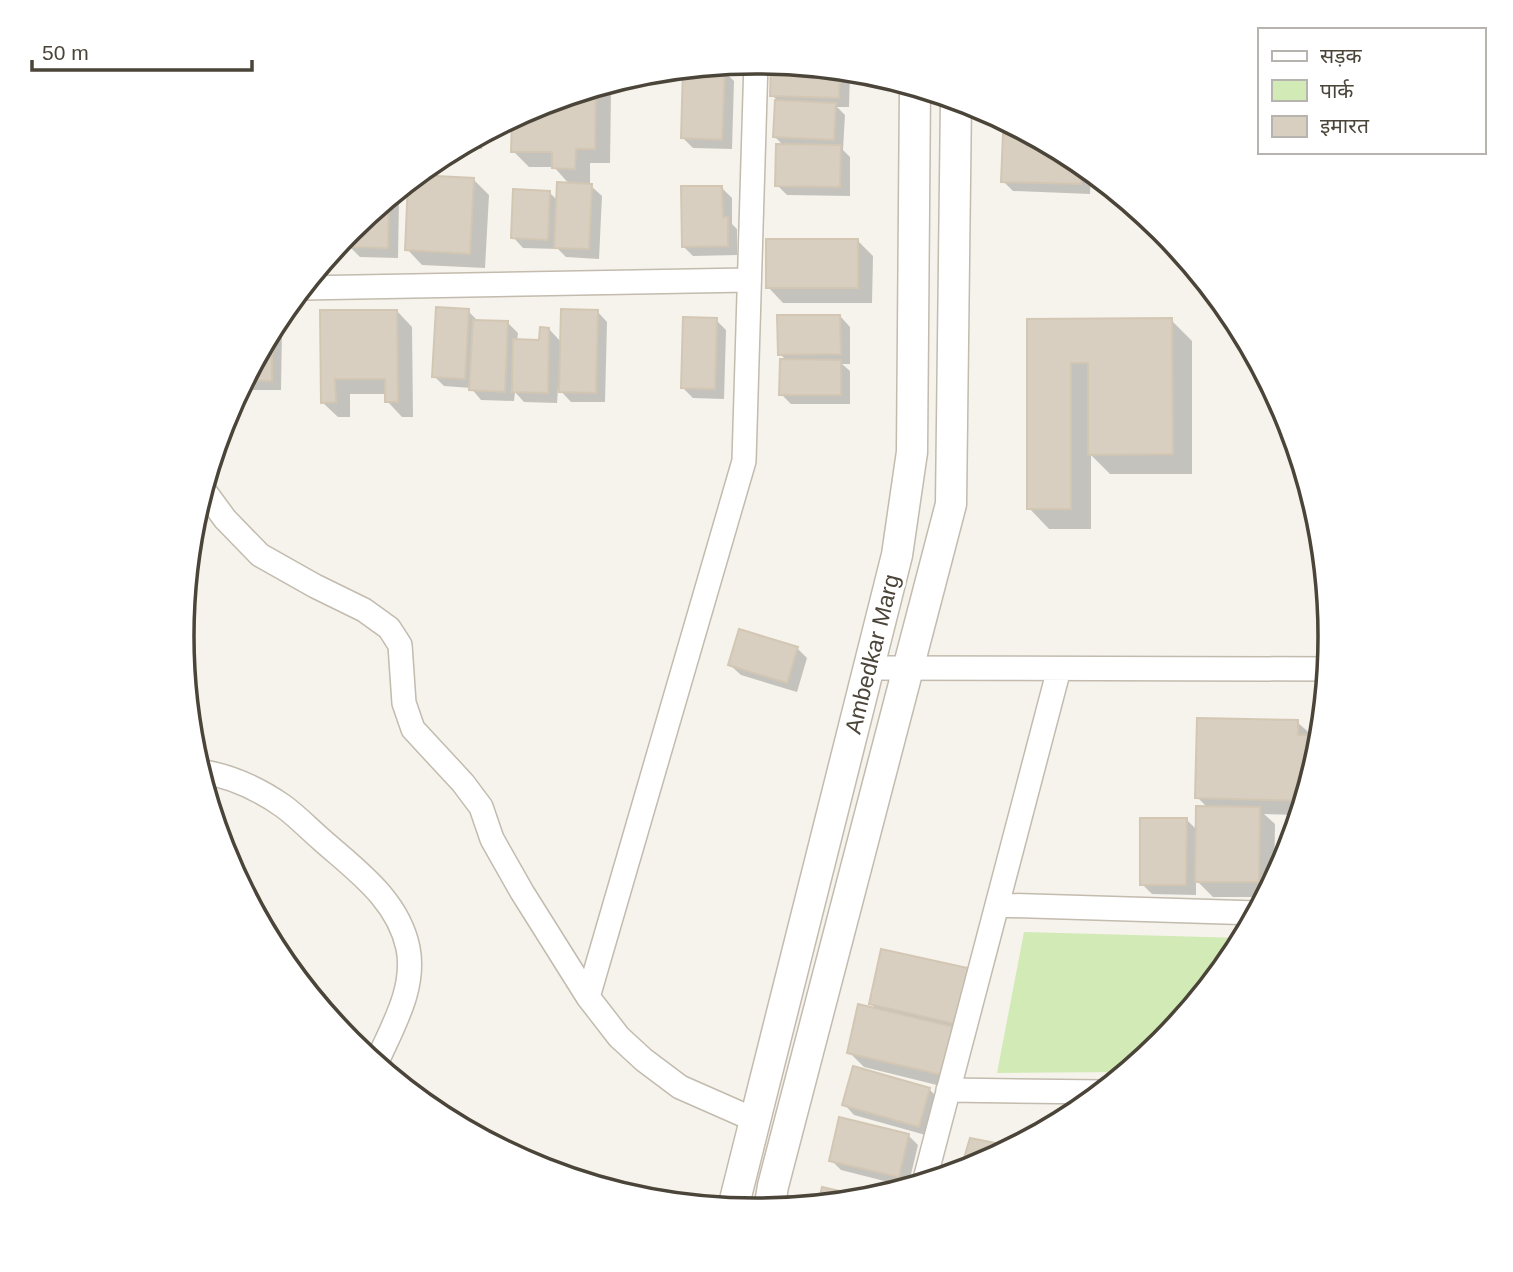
<svg xmlns="http://www.w3.org/2000/svg" width="1513" height="1272" viewBox="0 0 1513 1272" font-family="Arial,'Noto Sans Devanagari',sans-serif">
<style>
.green{fill:#d2eab5}
.shadow{fill:#0003}
.building{fill:#d8cfc1;stroke:#d3c7b4;stroke-width:2}
.lines{fill:none;stroke-linecap:round;stroke-linejoin:round}
.minor-casing{stroke:#c2bbae;stroke-width:26}
.tertiary-casing{stroke:#c2bbae;stroke-width:33}
.minor{stroke:#fff;stroke-width:23}
.tertiary{stroke:#fff;stroke-width:30}
.labels{text-anchor:middle;stroke-width:6;stroke-linejoin:round;paint-order:stroke}
.street-label{font-size:23px;fill:#4b4439;stroke:#fff}
.rim{fill:none;stroke:#4b4439;stroke-width:3.5}
</style>
<rect width="100%" height="100%" fill="#f6f3ec"/>
<path class="green" d="M1024,932L1243,938H1244L1234,956L1163,1043L1126,1072L997,1073Z"/>
<path class="shadow" d="M773,63L850,72L849,107H837L845,115L843,150L850,157V196L787,195L777,185L784,146L775,137L779,102L772,95Z
M724,71L734,81L732,149L693,148L683,138Z
M602,85L611,93L610,163H590V185L602,196L599,259L566,257L558,249L523,248L513,237L549,192L558,201L570,185L554,167H529L513,151L514,117L537,105Z
M1006,121L1076,158L1091,171L1090,194L1013,191L1003,181L1018,137L1006,125Z
M483,133L482,149L457,147Z
M415,176L473,179L489,195L485,268L422,265L407,249L410,180Z
M722,188L732,198V224L737,229V255L693,256L683,246Z
M393,195L399,201L398,258L360,257L350,247V229Z
M857,240L873,256L872,303H783L768,287Z
M397,311L412,327L413,417H402L387,401V394H350V417H338L322,402V312Z
M468,311L479,322L508,323L518,333L517,341L541,342L549,329L562,343L597,311L607,322L605,402H571L558,388L557,403L524,402L515,392L514,401L481,400L471,388L444,386L434,376Z
M840,316L850,327V364H842L850,371V404H791L781,394L787,361L780,354Z
M716,320L726,330L724,399L693,398L683,388Z
M1171,320L1192,341V474H1110L1091,455V529H1049L1029,508V321Z
M276,322L282,329L281,390H249L243,384Z
M797,648L807,658L797,692L741,675L730,665Z
M1297,722L1321,743L1320,749L1300,815L1264,814L1275,824L1274,881L1265,897H1213L1196,880V895L1152,894L1142,884L1187,820L1198,831L1208,808L1197,797Z
M987,986L975,1039L960,1036L957,1090L864,1067L849,1052L877,1010L871,1004Z
M929,1089L939,1099L929,1136L854,1115L844,1104Z
M908,1135L918,1145L908,1187L841,1170L831,1160Z"/>
<path class="building" d="M771,63L840,70L839,98L770,96Z
M683,68L725,69L722,140L681,138Z
M596,87L595,149H576L575,169L552,168V152H511L512,118L537,105Z
M775,100L836,103L834,140L773,137Z
M1003,134L1033,135L1076,158L1082,163L1081,184L1001,182Z
M776,144L841,145L840,187L775,186Z
M417,175L474,178L470,254L405,250L408,182Z
M557,182L592,184L589,249L554,248Z
M681,186H722L723,217H728V246L682,247Z
M513,189L550,191L548,240L511,238Z
M389,198L388,248L348,247V232L350,229Z
M766,239H858V288H766Z
M436,307L469,309L465,379L432,377Z
M561,309L598,310L596,393L559,392Z
M320,310H397L398,402H385V379H335L336,402L321,403Z
M777,315H840L841,354L778,355Z
M683,317L717,318L715,389L681,388Z
M1172,318L1173,454L1088,455V363H1071V509H1027V319Z
M473,320L508,321L505,392L469,390Z
M540,327L549,328L548,393L512,392L513,339L539,340Z
M272,328V381L245,380Z
M780,359L841,360V395H779Z
M739,629L798,647L787,683L728,665Z
M1197,718L1298,720V735H1315L1314,770L1304,801L1195,798Z
M1196,806L1260,807L1259,882H1195Z
M1140,818H1187L1186,885H1140Z
M881,949L972,969L960,1025L869,1004Z
M858,1004L954,1027L942,1075L847,1053Z
M853,1066L930,1088L919,1127L842,1105Z
M839,1117L909,1134L899,1177L829,1161Z
M970,1138L1011,1146V1149L976,1167L960,1172Z
M822,1187L857,1195L855,1201L818,1205Z"/>
<g class="lines">
<g class="minor-casing">
<path id="minor" d="M302,288L748,280
M203,489L225,519L260,555L315,586L364,610L389,628L400,645L404,703L413,729L463,783L481,807L492,839L522,892L588,997L619,1037L644,1060L680,1087L755,1120
M868,668L1328,669
M200,771C229,776 259,789 283,806C297,816 310,830 323,841C357,871 398,900 408,948C416,989 392,1027 376,1064
M997,905L1257,913
M588,997L744,461L756,61
M948,1090L1103,1092
M924,1183L1059,669"/>
</g>
<g class="tertiary-casing">
<path id="tertiary" d="M733,1208L897,555L912,452L915,86
M769,1210L773,1186L951,504L956,99"/>
</g>
<use href="#minor" class="minor"/>
<use href="#tertiary" class="tertiary"/>
</g>
<g class="labels">
<g class="street-label">
<text transform="translate(872 654) rotate(-76)" y="8">Ambedkar Marg</text>
</g>
</g>
<path d="M0 0H1513V1272H0ZM194 636a562 562 0 1 1 1124 0a562 562 0 1 1-1124 0Z" fill="#fff" fill-rule="evenodd"/>
<path class="rim" d="M194 636a562 562 0 1 1 1124 0a562 562 0 1 1-1124 0Z"/>
<rect x="1258" y="28" width="228" height="126" fill="#ffffff" stroke="#b7b4b0" stroke-width="2"/>
<rect x="1272" y="51" width="35" height="10" fill="#ffffff" stroke="#b7b4b0" stroke-width="2"/>
<text x="1320" y="63" font-size="21" fill="#4b4439">सड़क</text>
<rect x="1272" y="80" width="35" height="21" fill="#d2eab5" stroke="#b7b4b0" stroke-width="2"/>
<text x="1320" y="98" font-size="21" fill="#4b4439">पार्क</text>
<rect x="1272" y="116" width="35" height="21" fill="#d8cfc1" stroke="#b7b4b0" stroke-width="2"/>
<text x="1320" y="133" font-size="21" fill="#4b4439">इमारत</text>
<path d="M32 60v10h220v-10" fill="none" stroke="#4b4439" stroke-width="3.5"/>
<text x="42" y="60" font-size="21" fill="#4b4439" stroke="#ffffff" stroke-width="5" paint-order="stroke">50 m</text>
</svg>
